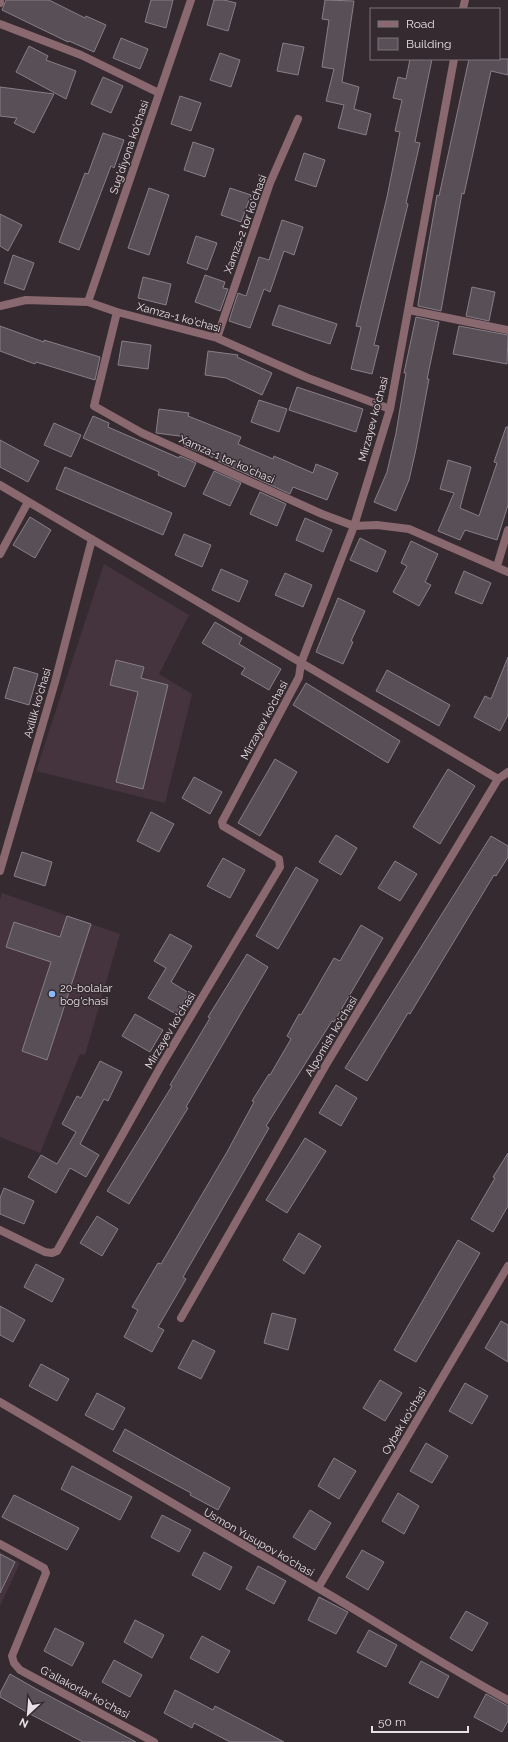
<svg xmlns="http://www.w3.org/2000/svg" width="508" height="1742" viewBox="0 0 508 1742" font-family="Raleway,sans-serif">
<style>
.built{fill:#45343d}
.building{fill:#584f57;stroke:#887e88}
.lines{fill:none;stroke-linecap:round;stroke-linejoin:round}
.street{stroke:#8a686f;stroke-width:8}
.poi-dot{fill:#88bafc;stroke:#352a30;stroke-width:1.5}
.labels{text-anchor:middle;stroke-width:3;stroke-linejoin:round;paint-order:stroke}
.street-label{font-size:11px;fill:#e8e0e4;stroke:#352a30}
.poi-label{font-size:11px;fill:#e8e0e4;stroke:#352a30;text-anchor:start}
</style>
<rect width="100%" height="100%" fill="#352a30"/>
<path class="built" d="M104,564L189,615L159,674L192,694L165,803L36,771Z
M2,893L120,934L85,1055L80,1054L40,1153L0,1137V900Z
M0,1552L20,1563L0,1606Z"/>
<path class="building" d="M6,0H49L85,18L86,16L106,25L94,52L69,41L68,42L2,10Z
M151,0H173L166,28L145,22Z
M214,0H224L236,3L228,31L207,25Z
M325,0L354,1L342,82L359,87L354,109L371,114L366,135L338,128L344,105L326,101L334,69L322,67L329,20L322,19Z
M121,38L148,49L140,69L113,58Z
M283,43L304,47L298,75L277,71Z
M29,46L48,56L46,60L76,71L66,99L16,72Z
M220,53L240,60L231,87L210,80Z
M410,59H432L415,142L420,143L406,203L408,204L374,345L379,346L372,374L351,369L361,327L356,326L387,197L400,132L395,131L402,100L393,98L398,77L406,79Z
M469,59H508V75L491,71L464,194L462,193L441,311L418,306V304L437,195L439,196Z
M103,77L123,86L111,113L91,104Z
M0,87L54,94L34,133L14,123L17,118L0,116Z
M180,96L201,103L191,131L171,124Z
M103,133L124,140L114,168L111,166L79,250L59,242L85,173L88,174Z
M193,142L214,149L205,177L184,170Z
M304,153L325,160L316,187L295,180Z
M149,188L169,195L149,255L128,248Z
M230,188L251,195L241,222L221,215Z
M0,214L22,225L8,251L0,246Z
M282,220L303,227L294,255L284,251L270,292L264,289L250,328L229,321L238,293L246,296L259,257L269,260Z
M196,236L217,243L207,270L187,263Z
M13,255L34,263L24,290L4,283Z
M205,275L225,282L223,288L228,289L220,311L195,302Z
M143,277L171,284L166,305L138,298Z
M472,287L495,292L489,321L466,316Z
M279,305L337,324L330,344L272,325Z
M416,317L439,322L427,379H429L416,449L409,480L396,511L374,502L387,472L396,433L406,373H404Z
M0,326L44,342V340L100,357L95,380L36,362L35,364L0,351Z
M459,326L508,335L507,364L453,354Z
M122,341L151,345L148,369L118,365Z
M208,351L238,355L237,357L272,373L262,395L226,378L205,375Z
M297,387L363,409L356,432L289,410Z
M259,400L287,409L279,432L251,422Z
M159,409L189,413L188,416L241,437L238,444L273,459L274,456L313,473L316,464L338,473L327,500L293,487L290,494L218,461L219,460L184,446L187,437L156,433Z
M93,416L109,423L108,427L179,458L180,456L196,463L185,487L158,475L159,472L83,438Z
M54,423L81,435L71,457L44,445Z
M506,427H508V505L497,540L465,530L460,540L438,531L454,493L440,489L448,460L471,467L460,508L479,516L497,463L494,462Z
M0,440L39,461L28,482L0,467Z
M65,467L172,513L163,535L56,489Z
M214,471L241,483L230,506L203,494Z
M260,492L286,504L277,526L250,514Z
M30,517L51,530L35,558L13,545Z
M305,518L332,530L323,552L296,540Z
M184,534L211,545L202,567L175,555Z
M360,538L386,551L377,572L350,560Z
M411,541L438,554L425,582L431,585L419,606L393,592L407,566L401,563Z
M221,569L248,581L239,602L212,590Z
M464,571L491,583L482,604L455,593Z
M285,573L312,585L303,607L275,595Z
M338,598L365,611L351,641L353,642L343,664L316,652Z
M215,622L242,638L239,644L281,669L269,690L241,674L245,668L202,643Z
M508,657V715L500,731L474,717L485,696L491,699Z
M116,660L144,667L141,678L168,685L143,789L116,782L138,692L110,685Z
M14,667L38,674L29,705L5,698Z
M387,670L450,705L439,726L376,691Z
M306,683L400,741L388,763L293,705Z
M275,759L297,772L260,836L238,823Z
M448,769L475,786L440,844L413,827Z
M194,777L222,792L210,814L182,798Z
M151,812L174,824L159,852L137,841Z
M336,835L357,848L341,875L319,862Z
M491,836L508,846V857L496,876L494,875L410,1014L408,1013L367,1081L345,1068Z
M22,852L52,862L45,886L14,876Z
M223,858L245,870L230,898L207,886Z
M395,861L417,874L400,901L378,888Z
M296,867L318,880L278,949L256,936Z
M67,916L91,924L47,1060L22,1051L51,962L6,947L14,922L60,937Z
M361,925L383,938L334,1022L332,1021L266,1126L269,1128L183,1277L186,1279L158,1327L164,1330L152,1352L124,1337L138,1310L132,1307L158,1263L161,1264L227,1152L254,1102L252,1101L269,1074L270,1075L291,1039L287,1036L299,1014L301,1015L334,958L340,961Z
M170,934L192,946L171,982L189,993L176,1014L148,998L166,968L154,961Z
M247,954L268,967L186,1107L188,1108L129,1204L107,1191L172,1086L170,1085L210,1018L208,1017Z
M135,1014L163,1030L150,1052L122,1036Z
M100,1061L122,1072L108,1101L104,1099L80,1144L99,1155L86,1177L70,1168L56,1193L28,1177L41,1155L57,1164L76,1132L62,1124L77,1096L81,1098Z
M336,1085L357,1098L341,1126L319,1113Z
M305,1138L326,1151L287,1213L266,1200Z
M508,1153V1206L493,1232L471,1219L495,1178L493,1177Z
M4,1188L34,1201L24,1224L0,1214V1198Z
M97,1216L118,1229L102,1256L80,1243Z
M299,1233L321,1246L304,1274L283,1260Z
M458,1240L480,1253L416,1362L394,1350Z
M36,1264L64,1279L52,1302L24,1287Z
M0,1306L25,1320L13,1342L0,1335Z
M272,1313L296,1319L288,1350L264,1343Z
M501,1321L508,1325V1362L485,1348Z
M193,1340L215,1351L201,1379L178,1368Z
M41,1364L69,1379L57,1401L29,1386Z
M380,1380L402,1393L385,1421L363,1408Z
M465,1383L488,1396L472,1424L449,1411Z
M97,1393L125,1408L113,1430L85,1415Z
M125,1429L230,1488L218,1510L190,1495L191,1493L113,1451Z
M426,1443L448,1456L432,1483L410,1471Z
M334,1458L356,1471L339,1499L318,1486Z
M72,1466L132,1497L120,1520L61,1489Z
M398,1493L419,1506L404,1534L382,1521Z
M14,1495L79,1528L67,1550L2,1517Z
M310,1510L331,1523L315,1550L293,1537Z
M162,1515L191,1530L179,1552L151,1537Z
M362,1550L384,1562L368,1590L346,1577Z
M204,1552L232,1567L220,1590L192,1575Z
M0,1554L15,1562L0,1593Z
M258,1566L286,1581L274,1604L246,1589Z
M319,1597L348,1612L336,1634L308,1620Z
M466,1611L488,1623L472,1651L450,1638Z
M135,1620L164,1635L152,1658L124,1642Z
M55,1628L84,1643L72,1666L44,1651Z
M369,1630L397,1645L386,1667L357,1652Z
M202,1636L230,1651L218,1673L190,1658Z
M114,1660L142,1675L130,1697L102,1682Z
M421,1661L449,1676L438,1698L409,1683Z
M10,1674L38,1690L136,1742H83L32,1715L0,1697V1693Z
M175,1690L213,1710L215,1706L284,1742H230L194,1723L192,1728L164,1713Z
M486,1694L508,1706V1721L502,1732L474,1717Z"/>
<g class="lines">
<path class="street" d="M0,3V0
M463,9L465,0
M0,24L81,55L159,93
M88,302L191,0
M0,306L26,300L88,302L117,312L217,338L308,378L390,409
M409,310L508,330
M117,312L94,406L142,433L322,514L354,526L377,525L409,529L508,572
M217,338L270,183L298,119
M0,485L498,779
M0,554L28,502
M497,566L508,530
M0,871L55,682L92,539
M0,1230L45,1252L52,1253L57,1251L161,1066L280,867L279,859L223,826L222,822L299,677L301,663L354,526L390,409L454,59
M181,1318L327,1063L498,779L508,772
M0,1402C106,1465 212,1526 318,1588C382,1625 443,1665 508,1700
M0,1544L44,1568L46,1573L12,1656L14,1663L20,1670L154,1742
M318,1588L508,1266"/>
</g>
<circle class="poi-dot" cx="52" cy="994" r="4"/>
<g class="labels">
<g class="street-label">
<text transform="translate(129 147) rotate(-71)" y="4">Sug'diyona ko'chasi</text>
<text transform="translate(245 224) rotate(-70)" y="4">Xamza-2 tor ko'chasi</text>
<text transform="translate(179 317) rotate(15)" y="4">Xamza-1 ko'chasi</text>
<text transform="translate(373 419) rotate(-75)" y="4">Mirzayev ko'chasi</text>
<text transform="translate(227 459) rotate(24)" y="4">Xamza-1 tor ko'chasi</text>
<text transform="translate(37 703) rotate(-74)" y="4">Axillik ko'chasi</text>
<text transform="translate(264 720) rotate(-62)" y="4">Mirzayev ko'chasi</text>
<text transform="translate(170 1030) rotate(-59)" y="4">Mirzayev ko'chasi</text>
<text transform="translate(331 1036) rotate(-59)" y="4">Alpomish ko'chasi</text>
<text transform="translate(404 1421) rotate(-59)" y="4">Oybek ko'chasi</text>
<text transform="translate(259 1542) rotate(30)" y="4">Usmon Yusupov ko'chasi</text>
<text transform="translate(85 1692) rotate(28)" y="4">G'allakorlar ko'chasi</text>
</g>
<g class="poi-label">
<text x="60" y="992">20-bolalar<tspan x="60" dy="13">bog'chasi</tspan></text>
</g>
</g>
<rect x="370" y="8" width="130" height="52" fill="#352a30" stroke="#7d7378"/>
<rect x="378" y="21" width="20" height="6" fill="#8a686f" stroke="#7d7378"/>
<text x="406" y="28" font-size="12" fill="#e8e0e4">Road</text>
<rect x="378" y="38" width="20" height="12" fill="#584f57" stroke="#7d7378"/>
<text x="406" y="48" font-size="12" fill="#e8e0e4">Building</text>
<g transform="translate(28 1714) rotate(206)" stroke="#352a30" stroke-width="3" paint-order="stroke">
<path d="M0-3L7 15L0 10L-7 15Z" fill="#e8e0e4"/>
<text y="-6" font-size="11" font-weight="bold" text-anchor="middle" fill="#e8e0e4">N</text>
</g>
<path d="M372 1726v6h96v-6" fill="none" stroke="#e8e0e4" stroke-width="2"/>
<text x="378" y="1726" font-size="12" fill="#e8e0e4" stroke="#352a30" stroke-width="3" paint-order="stroke">50 m</text>
</svg>
